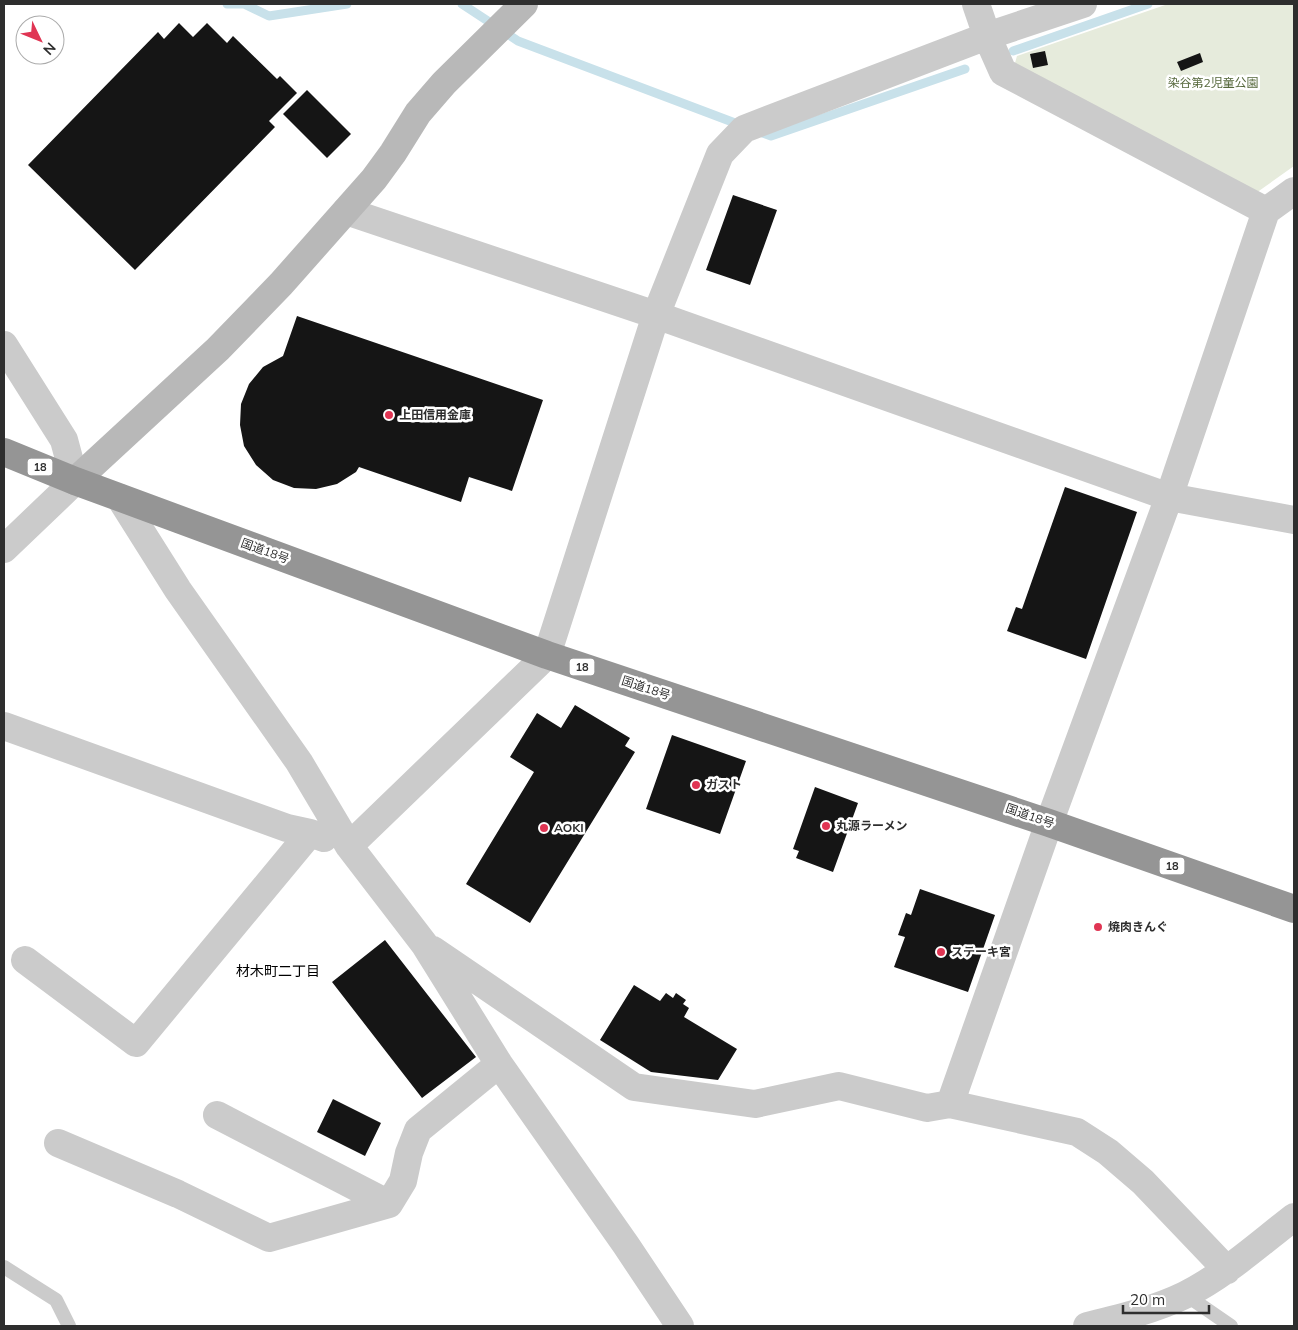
<svg xmlns="http://www.w3.org/2000/svg" width="1298" height="1330" viewBox="0 0 1298 1330" font-family="Mulish,'Noto Sans JP',sans-serif">
<style>
.green{fill:#e6ebdc}
.lines{fill:none;stroke-linecap:round;stroke-linejoin:round}
.stream{stroke:#c8e1ea;stroke-width:9}
.building{fill:#151515}
.lane{stroke:#cbcbcb;stroke-width:14}
.street{stroke:#cbcbcb;stroke-width:28}
.secondary{stroke:#b8b8b8;stroke-width:28}
.highway{stroke:#959595;stroke-width:28}
.poi-dot{fill:#e03553;stroke:#fff;stroke-width:2}
.labels{text-anchor:middle;stroke-width:5;stroke-linejoin:round;paint-order:stroke}
.shield{fill:#fff;stroke:#6d6d6d;stroke-width:1}
.shield-label{font-size:11px;font-weight:bold;fill:#2e2e2e}
.park-label{font-size:12px;fill:#56683c;stroke:#fff}
.poi-label{font-size:12px;font-weight:bold;fill:#2e2e2e;stroke:#fff;text-anchor:start}
.street-label{font-size:12px;fill:#2e2e2e;stroke:#fff}
.neighbourhood-label{font-size:14px;fill:#000;stroke:#fff}
</style>
<rect width="100%" height="100%" fill="#fff"/>
<path class="green" d="M1168,4H1294V166L1256,193L1013,70L1017,56Z"/>
<g class="lines">
<path class="stream" d="M227,4H244L269,16L347,4
M462,4L518,41L743,126
M1013,51L1148,4
M757,131L771,136L965,69"/>
</g>
<path class="building" d="M179,23L193,37L207,23L227,43L233,36L277,79L280,76L297,93L269,121L275,127L135,270L28,165L158,32L164,39Z
M1045,51L1048,65L1033,68L1030,54Z
M1200,53L1203,62L1181,71L1177,62Z
M307,90L351,134L327,158L283,114Z
M733,195L777,210L750,285L706,270Z
M297,316L543,400L512,491L469,477L461,502L359,467L356,472L337,484L316,489L294,488L273,480L256,465L244,446L240,425L241,404L249,384L263,367L283,356Z
M1065,487L1137,512L1086,659L1007,631L1016,607L1022,609Z
M575,705L630,738L625,746L635,752L530,923L466,884L534,772L510,757L537,713L561,728Z
M672,735L746,761L720,834L646,809Z
M815,787L858,803L833,872L796,858L799,851L793,849Z
M920,889L995,915L968,992L894,967L905,937L898,935L906,913L911,915Z
M385,940L476,1057L422,1098L332,982Z
M634,985L660,1001L666,993L673,998L676,993L686,1000L683,1004L689,1008L684,1017L737,1049L718,1080L651,1072L600,1040Z
M333,1099L381,1123L365,1156L317,1132Z"/>
<g class="lines">
<path class="lane" d="M4,1267L56,1300L69,1326
M1186,1295L1231,1326"/>
<path class="street" d="M976,4L987,36L1003,72L1266,211
M346,211L656,315L1169,497L1294,520
M4,345L64,440L75,481L4,549
M120,498L178,590L299,762L349,846L425,945L499,1064L626,1245L680,1326
M4,726L287,828L310,833L324,838
M349,846L547,655L656,315L720,154L744,129L987,36L1083,4
M433,950L634,1087L755,1104L839,1086L927,1108L950,1104L1077,1132L1108,1152L1143,1182L1227,1270
M25,960L136,1043L310,833
M950,1104L1049,823L1169,497L1266,211L1294,191
M217,1115L389,1204L403,1181L409,1153L418,1130L499,1064
M58,1143L178,1194L269,1238L389,1204
M1087,1326C1120,1318 1154,1310 1185,1295C1225,1275 1259,1244 1294,1217"/>
<path class="secondary" d="M75,481L218,349L281,284L374,179L393,153L418,113L444,83L524,4"/>
<path class="highway" d="M4,452L75,481L547,655L1049,823L1294,909"/>
</g>
<g class="poi-dot">
<circle cx="389" cy="415" r="5"/>
<circle cx="696" cy="785" r="5"/>
<circle cx="826" cy="826" r="5"/>
<circle cx="544" cy="828" r="5"/>
<circle cx="1098" cy="927" r="5"/>
<circle cx="941" cy="952" r="5"/>
</g>
<g class="labels">
<g class="shield">
<rect x="27.5" y="458.5" width="25" height="17" rx="4"/>
<rect x="569.5" y="658.5" width="25" height="17" rx="4"/>
<rect x="1159.5" y="857.5" width="25" height="17" rx="4"/>
</g>
<g class="shield-label">
<text x="40" y="471">18</text>
<text x="582" y="671">18</text>
<text x="1172" y="870">18</text>
</g>
<g class="park-label">
<text x="1213" y="87">染谷第2児童公園</text>
</g>
<g class="poi-label">
<text x="399" y="419">上田信用金庫</text>
<text x="706" y="789">ガスト</text>
<text x="836" y="830">丸源ラーメン</text>
<text x="554" y="832">AOKI</text>
<text x="1108" y="931">焼肉きんぐ</text>
<text x="951" y="956">ステーキ宮</text>
</g>
<g class="street-label">
<text transform="translate(265 551) rotate(20)" y="4">国道18号</text>
<text transform="translate(646 688) rotate(18)" y="4">国道18号</text>
<text transform="translate(1030 816) rotate(19)" y="4">国道18号</text>
</g>
<g class="neighbourhood-label">
<text x="278" y="976">材木町二丁目</text>
</g>
</g>
<rect width="1298" height="1330" fill="none" stroke="#2e2e2e" stroke-width="10"/>
<g transform="translate(40 40) rotate(133)"><circle r="24" fill="#ffffff" stroke="#ababab"/>
<path d="M0-4L9 19L0 12L-9 19Z" fill="#e03553"/>
<text y="-8" font-size="14" font-weight="bold" text-anchor="middle" fill="#2e2e2e">N</text>
</g>
<path d="M1123 1305v8h86v-8" fill="none" stroke="#2e2e2e" stroke-width="2.5"/>
<text x="1130" y="1305" font-size="15" fill="#2e2e2e" stroke="#ffffff" stroke-width="4" paint-order="stroke">20 m</text>
</svg>
